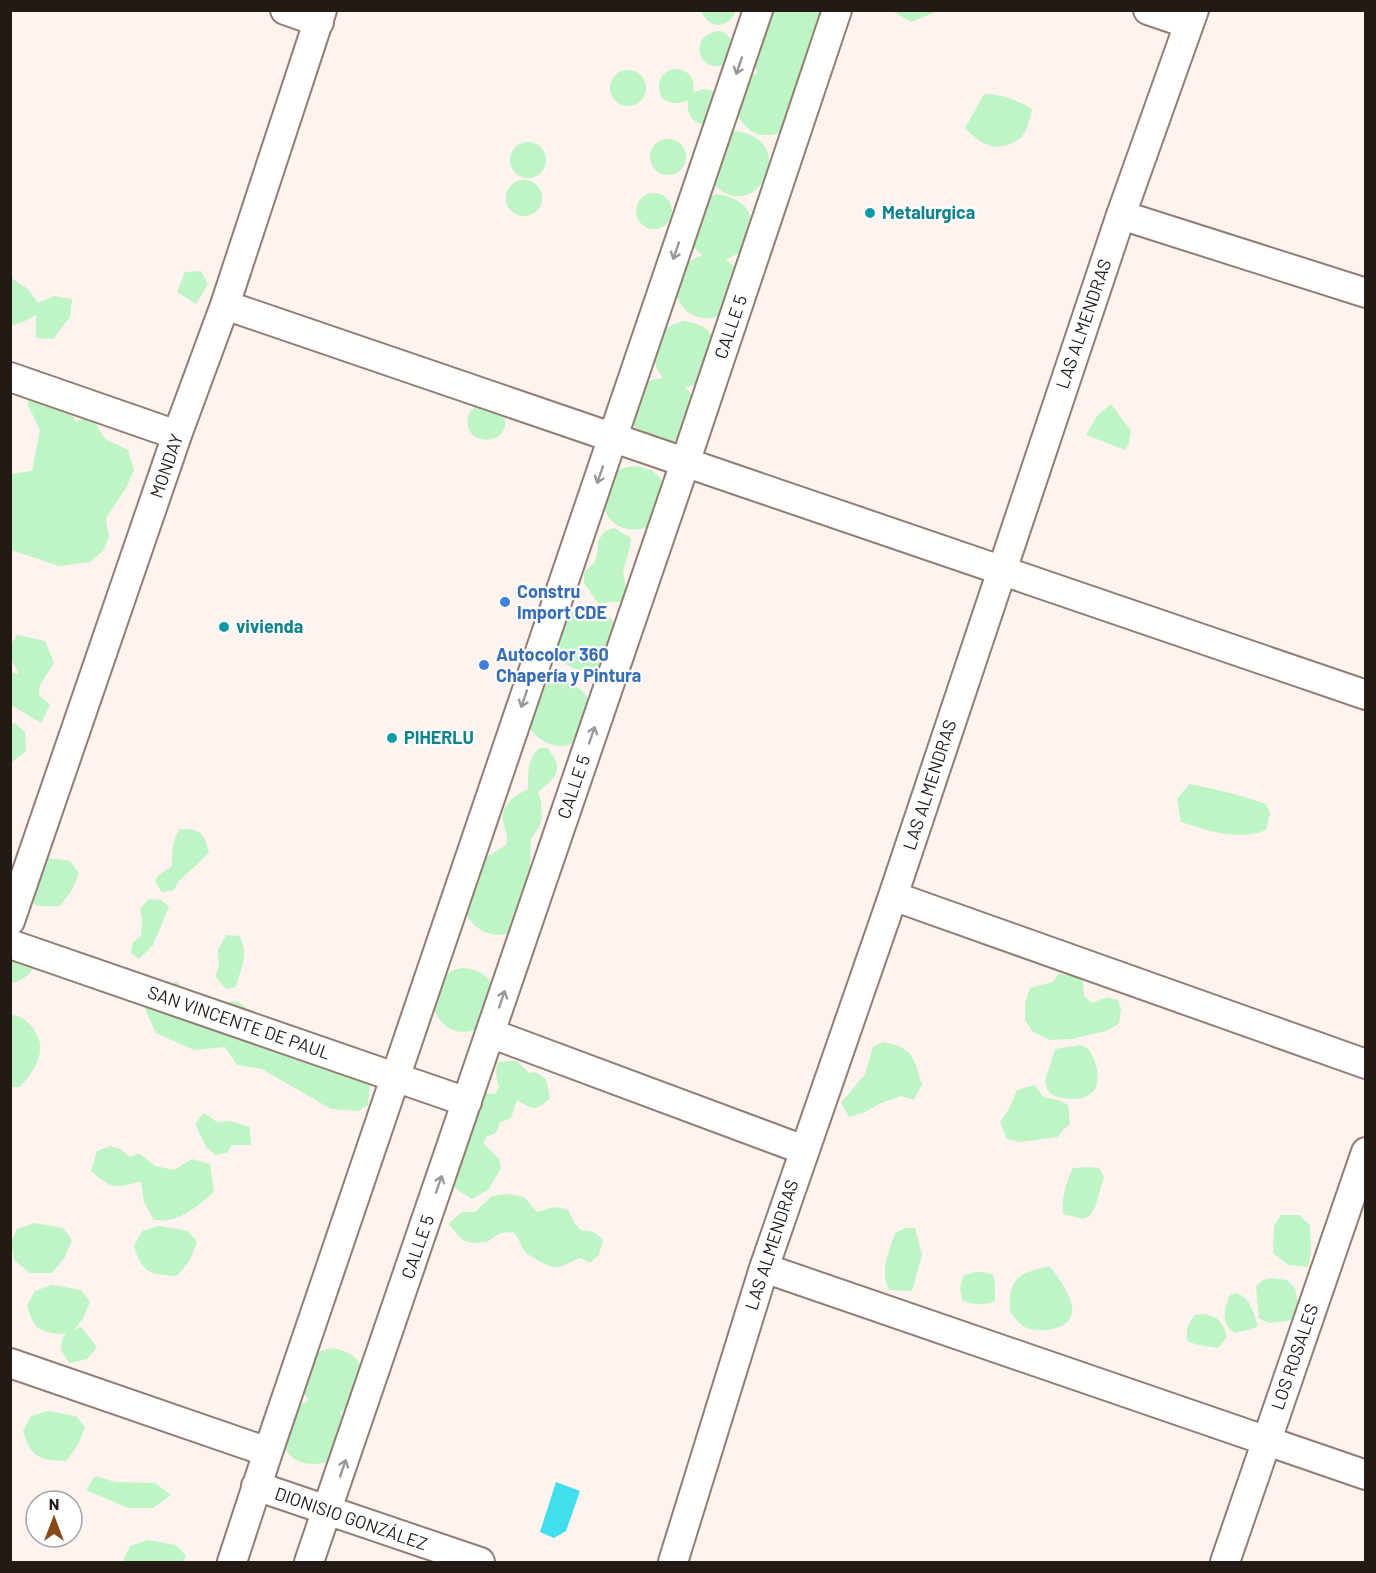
<svg xmlns="http://www.w3.org/2000/svg" width="1376" height="1573" viewBox="0 0 1376 1573" font-family="Barlow,sans-serif">
<style>
.green{fill:#bef5c4}
.water{fill:#40dfed}
.lines{fill:none;stroke-linecap:round;stroke-linejoin:round}
.minor-casing{stroke:#937d73;stroke-width:32}
.minor{stroke:#fff;stroke-width:28}
.oneway{stroke:#9c9896}
.culture-dot{fill:#0f9aa8;stroke:#fff;stroke-width:2}
.shop-dot{fill:#3f7fe0;stroke:#fff;stroke-width:2}
.labels{text-anchor:middle;stroke-width:4.5;stroke-linejoin:round;paint-order:stroke}
.culture-label{font-size:18px;font-weight:bold;fill:#0d838f;stroke:#fff;text-anchor:start}
.street-label{font-size:18px;fill:#231a16;stroke:#fff}
.shop-label{font-size:18px;font-weight:bold;fill:#366cbe;stroke:#fff;text-anchor:start}
</style>
<rect width="100%" height="100%" fill="#fef3ef"/>
<path class="green" d="M701,11L736,10V11C728,29 709,30 701,11Z
M760,11H820L821,13L786,131C770,137 754,138 743,123C740,120 737,115 737,111C736,103 744,87 747,79L757,73L754,63Z
M892,11H938L911,22Z
M719,31L725,33L733,41L729,62C700,80 685,34 719,31Z
M672,69C688,68 696,78 693,93C702,88 709,88 718,94L707,125C692,124 686,114 688,100C678,105 671,104 662,98C656,86 659,74 672,69Z
M610 88a18 18 0 1 1 36 0a18 18 0 1 1-36 0Z
M984,94C1002,94 1017,100 1032,109C1030,118 1028,129 1022,136C1020,140 1014,142 1010,144C992,152 977,141 965,128Z
M736,131C805,141 752,234 709,179L725,134Z
M650 157a18 18 0 1 1 36 0a18 18 0 1 1-36 0Z
M510 160a18 18 0 1 1 36 0a18 18 0 1 1-36 0Z
M506 198a18 18 0 1 1 36 0a18 18 0 1 1-36 0Z
M636 211a18 18 0 1 1 36 0a18 18 0 1 1-36 0Z
M718,194C741,198 758,212 749,237C747,242 746,246 743,250C738,254 732,257 726,259L735,268L740,277L726,314C711,320 694,321 683,307C680,303 677,299 677,294C676,287 684,270 687,262L703,255L697,251L691,243L707,197Z
M201,271L208,284L196,304L177,292L185,272Z
M10,277L28,289L38,303L54,296L72,299L70,317L53,339L36,338V315L23,322L11,326Z
M684,321C702,324 709,328 717,344L704,381L694,385L685,387L689,391L694,401L681,438L671,442L661,443L641,435L634,426L631,415L641,386L651,380L663,378L657,369L654,359L664,329L674,324Z
M28,392L65,398L75,421L92,417L105,439L128,450L134,470L126,488L106,518L109,537L103,551L90,562L59,566L11,550V474L32,471L40,430L28,405Z
M481,404L503,412C517,447 461,449 468,417C470,410 475,406 481,404Z
M1111,404L1131,431L1129,444L1125,450L1086,435L1097,416Z
M633,466C651,468 658,472 666,488L653,525C637,532 621,532 609,518C607,514 604,510 603,505C602,498 610,481 613,473L623,468Z
M614,528L631,538L630,547L623,571L627,595L620,602L598,603L584,583V572L595,562L598,550V541L605,531Z
M585,607C603,609 610,614 618,630L605,667C589,673 573,673 561,659C558,656 556,651 555,647C554,639 562,623 565,615L574,609Z
M17,635L45,641L54,663L40,685L39,695L50,705L41,723L11,705V672L19,674C10,657 6,651 17,635Z
M559,682C577,683 583,689 591,704L578,741C572,744 567,746 560,746C546,746 526,733 529,718C529,714 532,709 533,704C539,688 541,685 559,682Z
M15,723L25,732L26,751L11,763V724Z
M540,748H547C566,769 556,777 538,792L541,802L542,819L539,828L531,838L530,876L525,885L528,892L515,930L505,934L495,935L484,932L475,926L468,918L465,908L477,864L486,857L506,845C508,835 507,836 504,826C498,807 512,797 528,789C528,775 527,757 540,748Z
M1189,784C1216,789 1240,795 1266,804L1270,813L1266,830C1240,841 1208,831 1181,822L1177,799Z
M180,829C200,828 205,834 209,853L178,882L174,890L162,892L155,881L159,875L172,866C172,853 172,840 180,829Z
M42,857L70,861L79,873L72,890L60,906H37L22,893Z
M149,899L161,900L169,907L153,945L139,959L131,953L133,942L141,936L142,918L140,909Z
M226,935L240,936C249,958 241,966 236,987L226,989L215,976L219,967L218,950Z
M10,936L40,960C32,971 25,981 11,983Z
M463,968C481,970 488,975 496,991L483,1027C466,1035 448,1034 438,1017C436,1014 433,1008 434,1004C434,1000 437,995 438,991C444,975 446,971 463,968Z
M1058,974L1078,976L1083,982L1084,996L1092,1003L1107,997L1118,1000L1121,1009L1119,1024L1106,1031L1072,1039L1050,1040L1033,1032L1025,1020V1003L1030,988L1053,982Z
M177,981L196,1007L237,1001L277,1030L367,1070L370,1084L368,1105L359,1111L331,1109L262,1069L237,1065L225,1047L194,1050L156,1033L145,1009L150,994Z
M13,1015C22,1017 26,1020 32,1027C50,1049 35,1070 20,1087H11L10,1017Z
M883,1042C914,1048 913,1057 922,1084L914,1100L901,1096L879,1104L865,1112L849,1117L841,1103L865,1074L873,1047Z
M1080,1045L1088,1048C1100,1066 1106,1097 1075,1099C1068,1100 1059,1097 1052,1095L1047,1089L1045,1081L1055,1049Z
M509,1061H517L529,1073L535,1072L546,1079L550,1098C537,1111 533,1110 517,1100L511,1118L499,1123C498,1132 495,1135 487,1136L483,1143L499,1159L501,1168L489,1189L472,1199L462,1193L450,1184L484,1093L495,1094L499,1087C496,1078 495,1071 498,1062Z
M1035,1085L1043,1097L1058,1100L1068,1105L1070,1124L1063,1130L1058,1137L1021,1142L1007,1139L1000,1122L1009,1109L1017,1090Z
M204,1113L217,1122L231,1121L250,1127L251,1145H232L227,1153L216,1155L207,1148L195,1124Z
M111,1146L120,1149L130,1157L139,1153L155,1166L174,1170L192,1159L210,1164L214,1192C201,1203 186,1217 168,1220C164,1221 158,1220 154,1220L144,1202L141,1181C114,1189 112,1189 91,1171L97,1151Z
M1089,1167L1099,1168L1104,1177L1095,1207L1090,1216L1083,1219L1063,1214C1061,1199 1066,1182 1073,1168Z
M506,1194L524,1197L537,1212C550,1209 553,1204 568,1210L575,1224L582,1231C591,1230 597,1233 603,1240L599,1255L590,1263L580,1258C561,1266 558,1272 539,1261C535,1258 529,1256 526,1253C520,1246 520,1238 513,1232L500,1233L487,1242L472,1243L463,1240L448,1224L462,1212H475L492,1196Z
M1281,1215H1299L1310,1225L1311,1252L1308,1267L1288,1265L1273,1253L1274,1226Z
M34,1223L63,1228L72,1240L65,1257L52,1273H30L14,1260L11,1242L17,1229Z
M159,1226L188,1231L197,1242L190,1260L177,1276C150,1275 142,1273 134,1246L142,1231Z
M905,1228H915L922,1255L912,1291L889,1290C879,1271 889,1252 895,1233Z
M1050,1266C1059,1279 1074,1297 1072,1313C1069,1331 1036,1334 1023,1326C1018,1323 1014,1317 1010,1312C1008,1277 1019,1273 1050,1266Z
M975,1272H983L993,1275L995,1283V1301C983,1306 973,1305 962,1300L960,1288L963,1276Z
M1271,1278L1287,1280L1295,1288L1300,1311L1293,1320L1269,1323L1259,1318L1256,1286L1263,1280Z
M52,1285L81,1290L90,1302L83,1319L74,1330L81,1327L97,1347L87,1359L69,1363L61,1350L63,1337L66,1334C41,1333 34,1331 27,1305L35,1291Z
M1236,1293C1251,1298 1253,1312 1258,1326L1252,1329L1234,1333C1232,1331 1229,1328 1227,1325C1222,1317 1226,1303 1230,1295Z
M1205,1314C1220,1318 1223,1323 1227,1337L1218,1348L1198,1345L1187,1341C1186,1329 1188,1324 1195,1315Z
M331,1348C349,1351 356,1355 364,1371L351,1408L340,1412L345,1423L332,1460C313,1468 287,1465 283,1440C281,1431 289,1417 292,1408L308,1401L301,1386C309,1364 306,1354 331,1348Z
M48,1411L76,1416L85,1427L78,1445L66,1461C39,1460 31,1458 23,1431L31,1416Z
M95,1476L115,1482L155,1483L171,1495L153,1508H128L86,1490Z
M148,1540L176,1545L186,1556L183,1562H124L123,1560L130,1546Z"/>
<path class="water" d="M556,1482L580,1491L566,1531L554,1538L540,1532Z"/>
<g class="lines">
<g class="minor-casing">
<path id="minor" d="M285,10L319,22
M1148,10L1189,24
M1121,215L1366,293
M225,305L1366,695
M10,377L177,435
M893,896L1366,1064
M10,921L177,435L225,305L322,10
M10,944L467,1102
M490,1033L804,1150
M764,1268L1366,1475
M10,1363L268,1452
M256,1486L480,1562
M232,1562L268,1452L758,10
M309,1562L685,463L837,10
M673,1562L764,1268L893,896L1121,215L1194,10
M1225,1562L1366,1152"/>
</g>
<use href="#minor" class="minor"/>
</g>
<defs><path id="oneway-shaft" d="M-6 0H5M1.5-3L5.5 0L1.5 3" fill="none" stroke-width="1.6" stroke-linecap="round" stroke-linejoin="round" transform="scale(1.5)"/></defs>
<g class="oneway">
<use href="#oneway-shaft" transform="translate(739 66) rotate(109)"/>
<use href="#oneway-shaft" transform="translate(676 251) rotate(109)"/>
<use href="#oneway-shaft" transform="translate(600 475) rotate(109)"/>
<use href="#oneway-shaft" transform="translate(524 699) rotate(109)"/>
<use href="#oneway-shaft" transform="translate(592 735) rotate(-71)"/>
<use href="#oneway-shaft" transform="translate(502 999) rotate(-71)"/>
<use href="#oneway-shaft" transform="translate(439 1184) rotate(-71)"/>
<use href="#oneway-shaft" transform="translate(343 1468) rotate(-71)"/>
</g>
<g class="culture-dot">
<circle cx="870" cy="213" r="6"/>
<circle cx="224" cy="627" r="6"/>
<circle cx="392" cy="738" r="6"/>
</g>
<g class="shop-dot">
<circle cx="505" cy="602" r="6"/>
<circle cx="484" cy="665" r="6"/>
</g>
<g class="labels">
<g class="culture-label">
<text x="882" y="219">Metalurgica</text>
<text x="236" y="633">vivienda</text>
<text x="404" y="744">PIHERLU</text>
</g>
<g class="street-label">
<text transform="translate(1084 324) rotate(-71)" y="6">LAS ALMENDRAS</text>
<text transform="translate(731 327) rotate(-71)" y="6">CALLE 5</text>
<text transform="translate(167 466) rotate(-71)" y="6">MONDAY</text>
<text transform="translate(930 785) rotate(-72)" y="6">LAS ALMENDRAS</text>
<text transform="translate(574 787) rotate(-71)" y="6">CALLE 5</text>
<text transform="translate(239 1023) rotate(19)" y="6">SAN VINCENTE DE PAUL</text>
<text transform="translate(772 1245) rotate(-72)" y="6">LAS ALMENDRAS</text>
<text transform="translate(418 1247) rotate(-71)" y="6">CALLE 5</text>
<text transform="translate(1295 1357) rotate(-71)" y="6">LOS ROSALES</text>
<text transform="translate(351 1519) rotate(19)" y="6">DIONISIO GONZÁLEZ</text>
</g>
<g class="shop-label">
<text x="517" y="598">Constru<tspan x="517" dy="21">Import CDE</tspan></text>
<text x="496" y="661">Autocolor 360<tspan x="496" dy="21">Chapería y Pintura</tspan></text>
</g>
</g>
<rect width="1376" height="1573" fill="none" stroke="#231a16" stroke-width="24"/>
<g transform="translate(54 1519)"><circle r="28" fill="#ffffff" stroke="#a7a3a2" stroke-width="1.5"/>
<path d="M0-4.5L10 22L0 15L-10 22Z" fill="#8a4815"/>
<text y="-9" font-size="16" font-weight="bold" text-anchor="middle" fill="#231a16">N</text>
</g>
</svg>
